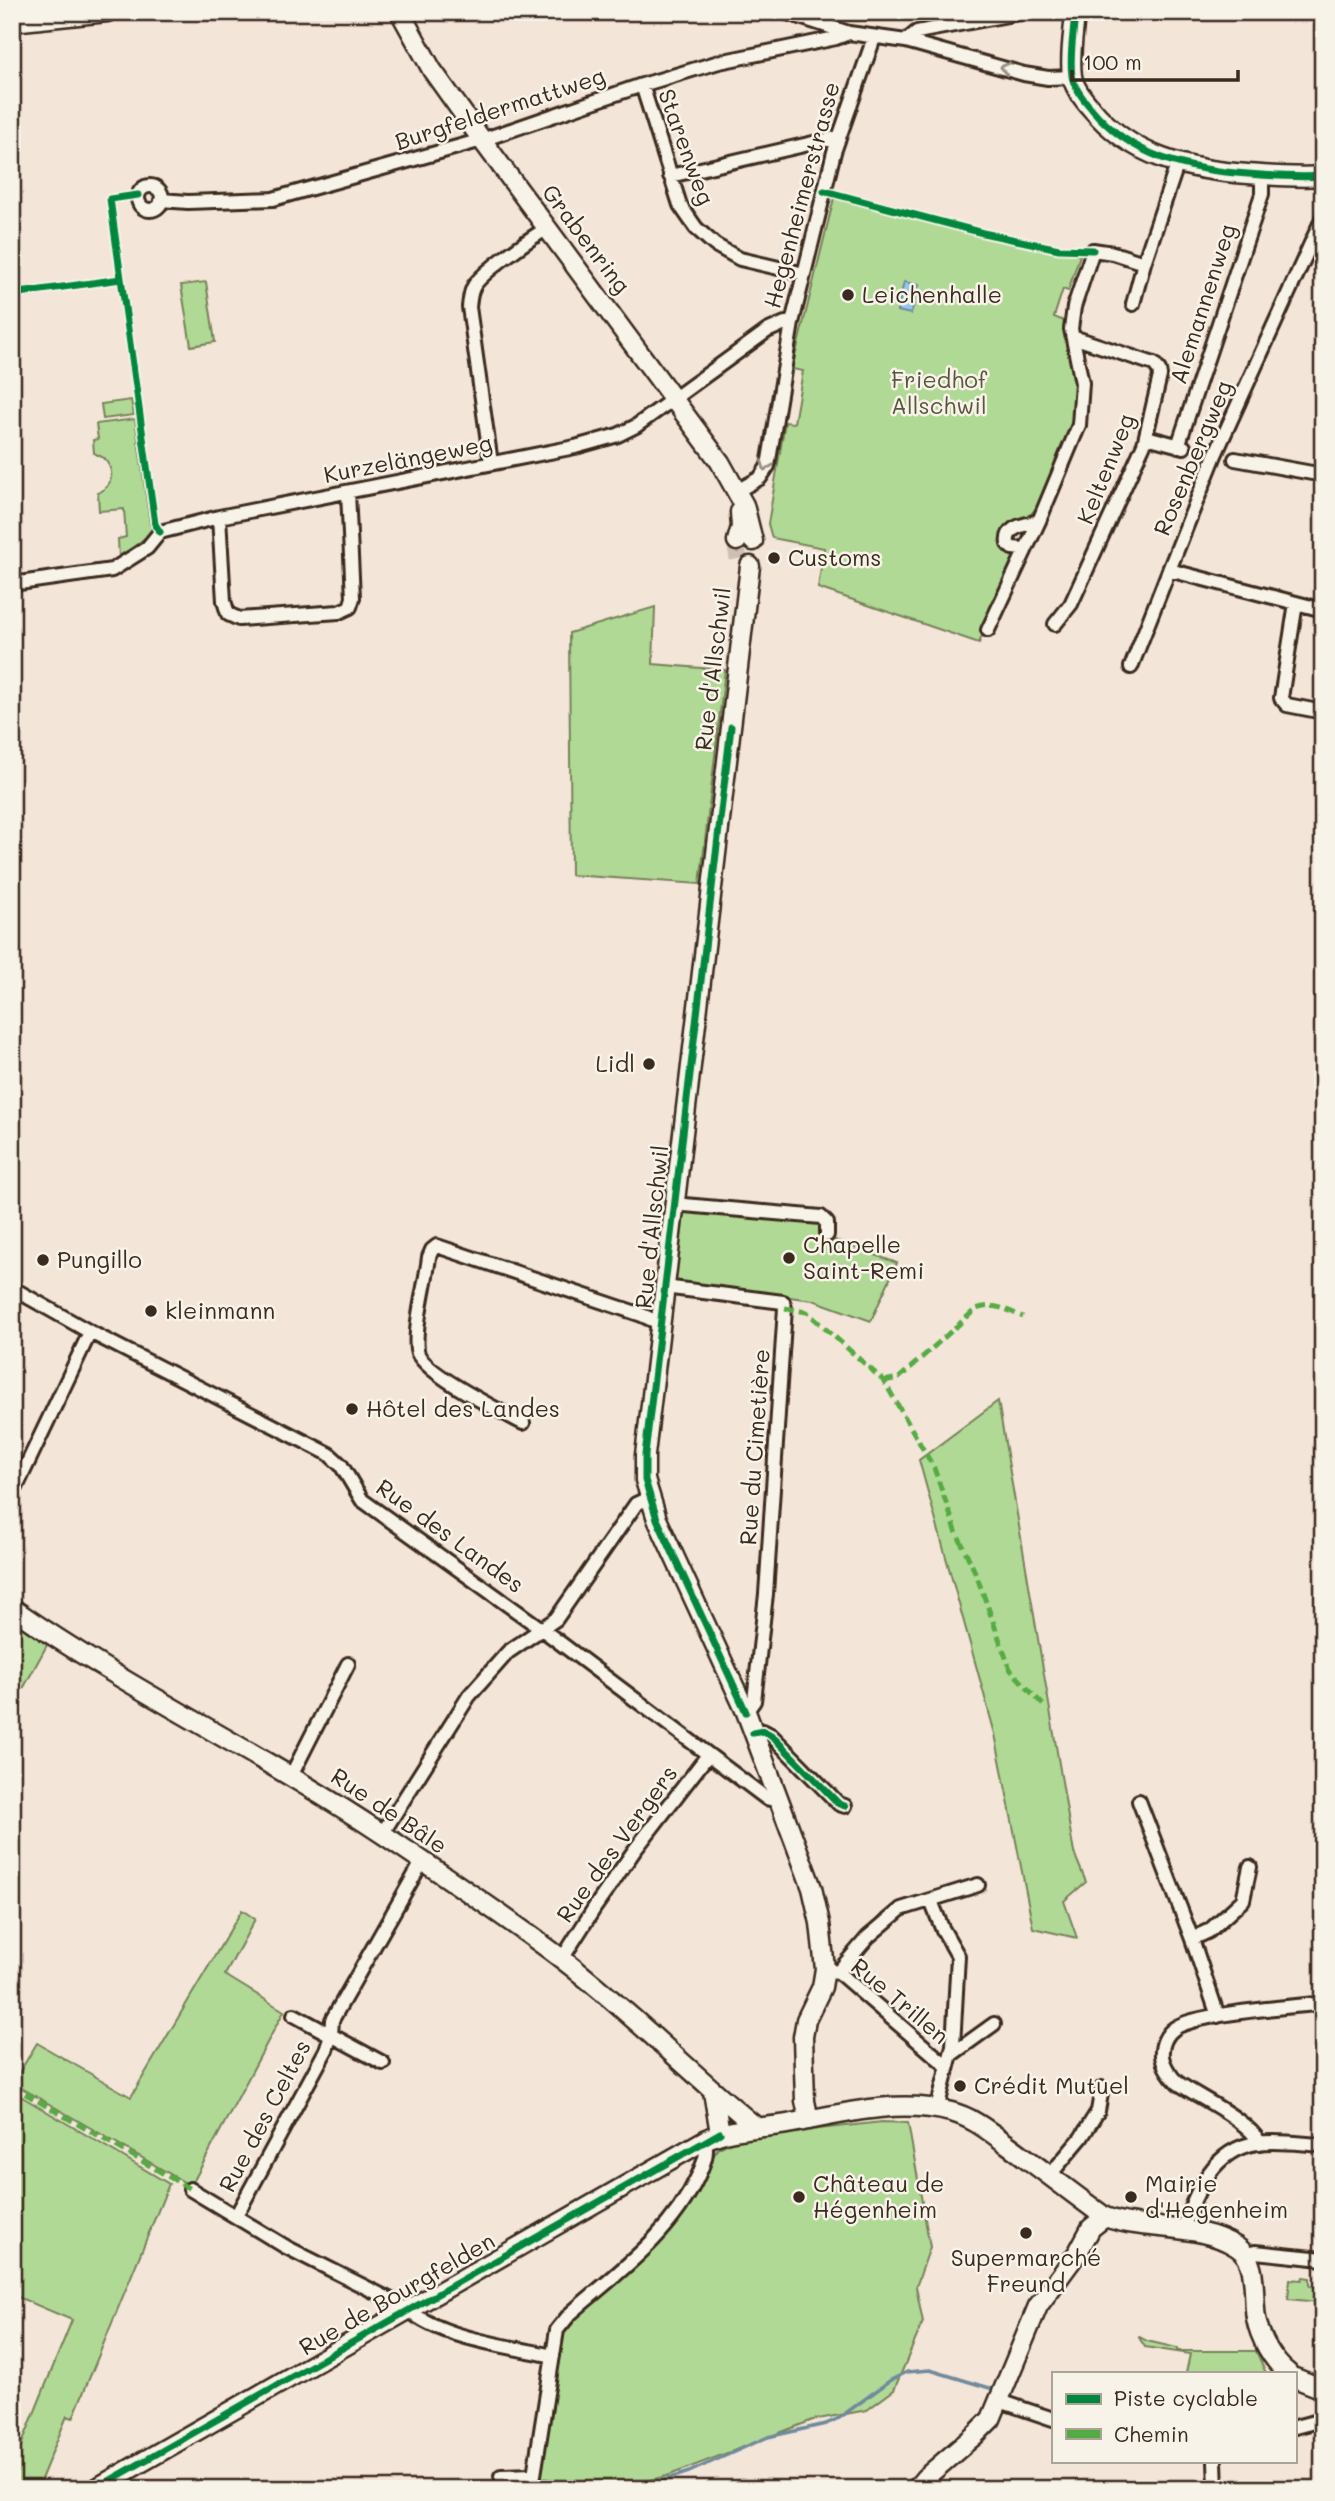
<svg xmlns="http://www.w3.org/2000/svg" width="1335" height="2501" viewBox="0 0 1335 2501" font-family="Mali,sans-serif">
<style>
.green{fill:#b1d996;stroke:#76825a;stroke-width:2}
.water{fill:#92caf1;stroke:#6f8a9d;stroke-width:2}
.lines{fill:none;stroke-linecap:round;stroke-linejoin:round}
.stream{stroke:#6f8a9d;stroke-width:3.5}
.secondary-tunnel{stroke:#cfc0b4;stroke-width:18;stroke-dasharray:18 9;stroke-linecap:butt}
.street-casing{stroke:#3b2a1e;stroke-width:18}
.secondary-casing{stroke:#3b2a1e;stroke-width:23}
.street{stroke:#f7f3e8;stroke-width:12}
.secondary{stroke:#f7f3e8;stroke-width:18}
.quiet{stroke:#55ab43;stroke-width:5;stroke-dasharray:10 5;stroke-linecap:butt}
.cycleway-casing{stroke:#f7f3e8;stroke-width:11}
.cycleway{stroke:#00873e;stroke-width:7}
.oneway{stroke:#998e83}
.poi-dot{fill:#3b2a1e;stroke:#f7f3e8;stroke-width:2.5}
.labels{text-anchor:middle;stroke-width:5;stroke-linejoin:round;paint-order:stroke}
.street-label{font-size:23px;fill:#3b2a1e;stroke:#f7f3e8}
.poi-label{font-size:23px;fill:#3b2a1e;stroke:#f7f3e8;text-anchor:start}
.park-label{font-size:23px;fill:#58563c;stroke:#f7f3e8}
</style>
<rect width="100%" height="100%" fill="#f4e5d9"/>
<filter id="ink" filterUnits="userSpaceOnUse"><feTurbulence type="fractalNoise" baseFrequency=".0143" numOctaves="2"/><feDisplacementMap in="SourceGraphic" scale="14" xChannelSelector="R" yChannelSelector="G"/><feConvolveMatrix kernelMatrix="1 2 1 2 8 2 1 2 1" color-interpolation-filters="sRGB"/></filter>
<g filter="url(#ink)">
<path class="green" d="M834,198L1080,255L1068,291L1063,289L1054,317L1064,321L1067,326L1076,381L1075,418L1068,443L1038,506L1004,545L1013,556V562L979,643L818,588L824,548L772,538L768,524L785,422L794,423L803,371L792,369Z
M206,282L215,342L191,346L181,285Z
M131,400L134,415L103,419L101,404Z
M135,419L150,525L154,531L119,558L118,539L126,537L124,509L99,511L98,493C114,485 115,471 104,458L94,453L93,440L98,439L96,424Z
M655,607L653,664L725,670L700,884L571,875L569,633Z
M683,1211L822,1222L824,1236L897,1263L871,1321L813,1300L673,1282Z
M998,1401L1074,1853L1086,1882L1064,1901L1077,1938L1033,1928L995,1734L919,1460Z
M15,1623L47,1645L12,1709V1628Z
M242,1910L255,1919L225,1975L284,2011L191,2186L13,2083L37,2043L131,2097Z
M12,2091L169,2184L73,2418L67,2416L37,2489L12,2482V2468L72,2320L18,2297L12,2309Z
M882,2122L908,2123L930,2247L916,2287L923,2322L894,2390L867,2410L813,2420L667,2476L611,2489L541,2478V2461L560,2334L566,2322L687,2206L717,2149L738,2138Z
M1303,2277L1310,2278V2286L1323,2288V2300L1320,2299L1319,2302L1288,2299L1290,2279L1302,2280Z
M1138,2336L1147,2341L1177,2348V2351H1256L1266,2373H1186L1190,2354L1145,2347Z"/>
<path class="water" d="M904,282L919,285L911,314L897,311Z"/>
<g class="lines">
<path class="stream" d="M472,2489C497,2481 525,2482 550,2489
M637,2489L689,2472L768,2437L826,2424L839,2418L891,2380L907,2372L930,2370L993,2389"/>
<path class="secondary-tunnel" d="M737,541V550L740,566"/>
<g class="street-casing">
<path id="street" d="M784,12L849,33L906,41L1024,74L1048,78L1072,77
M906,41L917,32L1024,12
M642,85L680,205L696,228L715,245L740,259L804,274
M670,176L839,137
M138 198a12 12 0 1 1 24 0a12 12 0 1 1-24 0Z
M161,200L188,202L273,199L482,140L642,85L719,62L836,38L849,33
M1323,217L1215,455L1169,570L1323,610
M1310,247L1323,252
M1133,304L1144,263L1177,165
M1150,438L1184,447
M1178,446L1262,194V176
M1235,459L1323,475
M491,463L469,307C470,300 470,292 474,286C481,273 533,236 548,228
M737,491L760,478L768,466L792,323L834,152L874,38
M219,517L224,601L228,614L239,619L339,612L350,607L353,598L348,492
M1024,549L1012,548L1008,544C1005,526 1025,525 1039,521
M12,584L112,570L147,548L160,532L219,517L575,447L618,435L636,426L767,331L785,323H792
M1296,603L1281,698L1287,705L1323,712
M1055,624L1071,604L1144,444L1160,376L1159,370L1154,364L1073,337
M988,630L1039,521L1079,425L1082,383L1071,329L1074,307L1093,250L1113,253L1144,263
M1131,667L1169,570
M673,1204L821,1217L827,1223V1235
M664,1287L783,1302L785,1308L766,1594L754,1701L746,1712
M12,1288L90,1332L329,1454L341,1465L362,1500L543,1630L766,1798L778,1801
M523,1423C502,1412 419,1371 417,1350C414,1326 426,1283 429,1257L432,1250L437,1246L642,1315L661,1324
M12,1496L90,1332
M753,1733L763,1731L771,1735L839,1804L845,1806
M291,1776L348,1664
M1139,1801L1192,1939L1218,2016
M382,1834L469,1696L508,1652L556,1619L636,1504L649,1498
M931,1901L942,1928L958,1956L953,2046L937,2109
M1192,1939L1209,1931L1243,1900L1250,1867
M562,1959L595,1907L634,1851L708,1755
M832,1971L838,1972L947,2066
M838,1972L868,1937L901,1909L978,1885
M951,2055L994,2024
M383,2063L331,2035L332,2020L422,1862
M1260,2143C1248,2120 1200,2098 1178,2083C1171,2077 1163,2065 1162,2056C1161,2045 1166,2034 1175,2028C1197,2013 1292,2007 1323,2003
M1049,2176L1081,2138L1098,2111L1102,2088
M190,2189L286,2247L399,2304L405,2312
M236,2216L326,2050L331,2035L294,2015
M1183,2229C1195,2193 1213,2149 1257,2143C1278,2140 1302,2144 1323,2145
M1246,2254L1255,2252L1323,2259
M409,2310C440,2338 512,2347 553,2356
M1000,2401L1053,2419
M1295,2427L1318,2421L1323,2415
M1215,2461L1216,2489
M501,2476L534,2475L557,2330L570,2314C618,2272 671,2235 698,2176C704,2162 708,2155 705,2140"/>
</g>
<g class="secondary-casing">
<path id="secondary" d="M400,12L432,70L482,140L720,462L744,505L753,541
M1075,12C1074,32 1069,56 1072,76C1074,88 1083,99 1091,108C1131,157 1188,170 1248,174C1273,176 1298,178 1323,176
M12,22L107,12
M737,541L741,527L740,512
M750,566L645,1455V1480L657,1519L746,1712L812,1888L820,1923L825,1969L822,1987L806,2020L803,2037L805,2101L809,2120
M12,1608C131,1691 263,1754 384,1835C443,1875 505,1916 562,1959C630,2011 689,2072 755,2126
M713,2091L720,2133
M1295,2378L1323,2389
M95,2489L705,2140C735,2126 766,2129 798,2122C848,2112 901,2099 951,2112C972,2117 990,2132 1007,2144C1040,2168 1072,2193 1105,2217C1147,2232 1197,2222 1237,2247C1259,2261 1252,2295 1256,2318C1260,2338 1272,2360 1288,2373
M916,2489L925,2478L975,2435L991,2419L1038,2306L1078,2252L1091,2228L1105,2217"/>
</g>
<use href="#street" class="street"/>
<use href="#secondary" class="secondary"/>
<path class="quiet" d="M785,1308L807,1312L884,1381L934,1468L956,1531L976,1574L1010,1669L1043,1705
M884,1381L899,1378L976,1309C994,1302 1007,1310 1023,1317
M12,2086L190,2189"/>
<g class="cycleway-casing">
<path id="cycleway" d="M1075,12C1074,32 1069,56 1072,76C1074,88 1083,99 1091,108C1131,157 1188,170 1248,174C1273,176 1298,178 1323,176
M824,191L983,233L1059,249L1093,250
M138,195L110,199L155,524L160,532
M12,294L121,279
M731,727L645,1455V1480L657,1519L746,1712
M753,1733L763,1731L771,1735L839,1804L845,1806
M95,2489L720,2133"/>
</g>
<use href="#cycleway" class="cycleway"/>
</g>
<defs><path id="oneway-chevron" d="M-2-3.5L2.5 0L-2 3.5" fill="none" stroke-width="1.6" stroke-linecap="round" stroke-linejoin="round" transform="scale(1.75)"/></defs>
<g class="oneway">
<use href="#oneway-chevron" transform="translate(1005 68) rotate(-165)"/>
<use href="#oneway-chevron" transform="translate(766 466) rotate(111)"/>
</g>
</g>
<g class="poi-dot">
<circle cx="848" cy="295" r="7"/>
<circle cx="774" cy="558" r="7"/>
<circle cx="649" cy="1064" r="7"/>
<circle cx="789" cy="1258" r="7"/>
<circle cx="43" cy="1260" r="7"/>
<circle cx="151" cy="1311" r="7"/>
<circle cx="352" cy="1409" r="7"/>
<circle cx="960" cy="2086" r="7"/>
<circle cx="799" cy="2197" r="7"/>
<circle cx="1131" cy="2197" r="7"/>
<circle cx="1026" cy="2233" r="7"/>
</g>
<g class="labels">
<g class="street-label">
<text transform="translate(500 109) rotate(-18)" y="8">Burgfeldermattweg</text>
<text transform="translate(686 147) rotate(70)" y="8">Starenweg</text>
<text transform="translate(802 195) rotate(-75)" y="8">Hegenheimerstrasse</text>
<text transform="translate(586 239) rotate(53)" y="8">Grabenring</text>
<text transform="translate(1203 304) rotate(-72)" y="8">Alemannenweg</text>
<text transform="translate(1193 458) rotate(-67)" y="8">Rosenbergweg</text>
<text transform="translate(408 459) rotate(-11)" y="8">Kurzelängeweg</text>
<text transform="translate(1106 469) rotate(-68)" y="8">Keltenweg</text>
<text transform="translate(713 669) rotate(-83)" y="8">Rue d'Allschwil</text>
<text transform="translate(652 1227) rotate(-84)" y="8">Rue d'Allschwil</text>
<text transform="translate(755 1447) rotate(-86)" y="8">Rue du Cimetière</text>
<text transform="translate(450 1536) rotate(36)" y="8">Rue des Landes</text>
<text transform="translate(389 1811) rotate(34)" y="8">Rue de Bâle</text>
<text transform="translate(617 1844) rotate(-54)" y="8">Rue des Vergers</text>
<text transform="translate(900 2001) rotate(40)" y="8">Rue Trillen</text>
<text transform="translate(265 2116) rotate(-62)" y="8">Rue des Celtes</text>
<text transform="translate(397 2294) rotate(-30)" y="8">Rue de Bourgfelden</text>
</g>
<g class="poi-label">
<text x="862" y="303">Leichenhalle</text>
<text x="788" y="566">Customs</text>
<text x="635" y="1072" text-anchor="end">Lidl</text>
<text x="803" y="1253">Chapelle<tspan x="803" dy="26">Saint-Remi</tspan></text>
<text x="57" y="1268">Pungillo</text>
<text x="165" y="1319">kleinmann</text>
<text x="366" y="1417">Hôtel des Landes</text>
<text x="974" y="2094">Crédit Mutuel</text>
<text x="813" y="2192">Château de<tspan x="813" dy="26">Hégenheim</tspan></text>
<text x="1145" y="2192">Mairie<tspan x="1145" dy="26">d'Hegenheim</tspan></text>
<text x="1026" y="2266" text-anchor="middle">Supermarché<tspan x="1026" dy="26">Freund</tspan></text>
</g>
<g class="park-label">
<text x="939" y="388">Friedhof<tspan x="939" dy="26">Allschwil</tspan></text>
</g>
</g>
<rect width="1335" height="2501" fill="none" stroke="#f7f3e8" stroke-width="42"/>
<rect x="21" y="21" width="1293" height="2459" fill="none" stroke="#3b2a1e" stroke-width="2.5" filter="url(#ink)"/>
<rect x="1052" y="2372" width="245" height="91" fill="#f7f3e8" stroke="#aca397" stroke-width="2"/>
<rect x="1066" y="2394" width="35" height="10" fill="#00873e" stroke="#aca397" stroke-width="2"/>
<text x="1114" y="2406" font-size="21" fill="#3b2a1e">Piste cyclable</text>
<rect x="1066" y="2429" width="35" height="10" fill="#55ab43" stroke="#aca397" stroke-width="2"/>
<text x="1114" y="2442" font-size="21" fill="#3b2a1e">Chemin</text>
<path d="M1072 70v10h166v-10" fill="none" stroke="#3b2a1e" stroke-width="3.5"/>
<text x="1083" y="70" font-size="21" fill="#3b2a1e" stroke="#f7f3e8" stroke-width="5" paint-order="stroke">100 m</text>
</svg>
